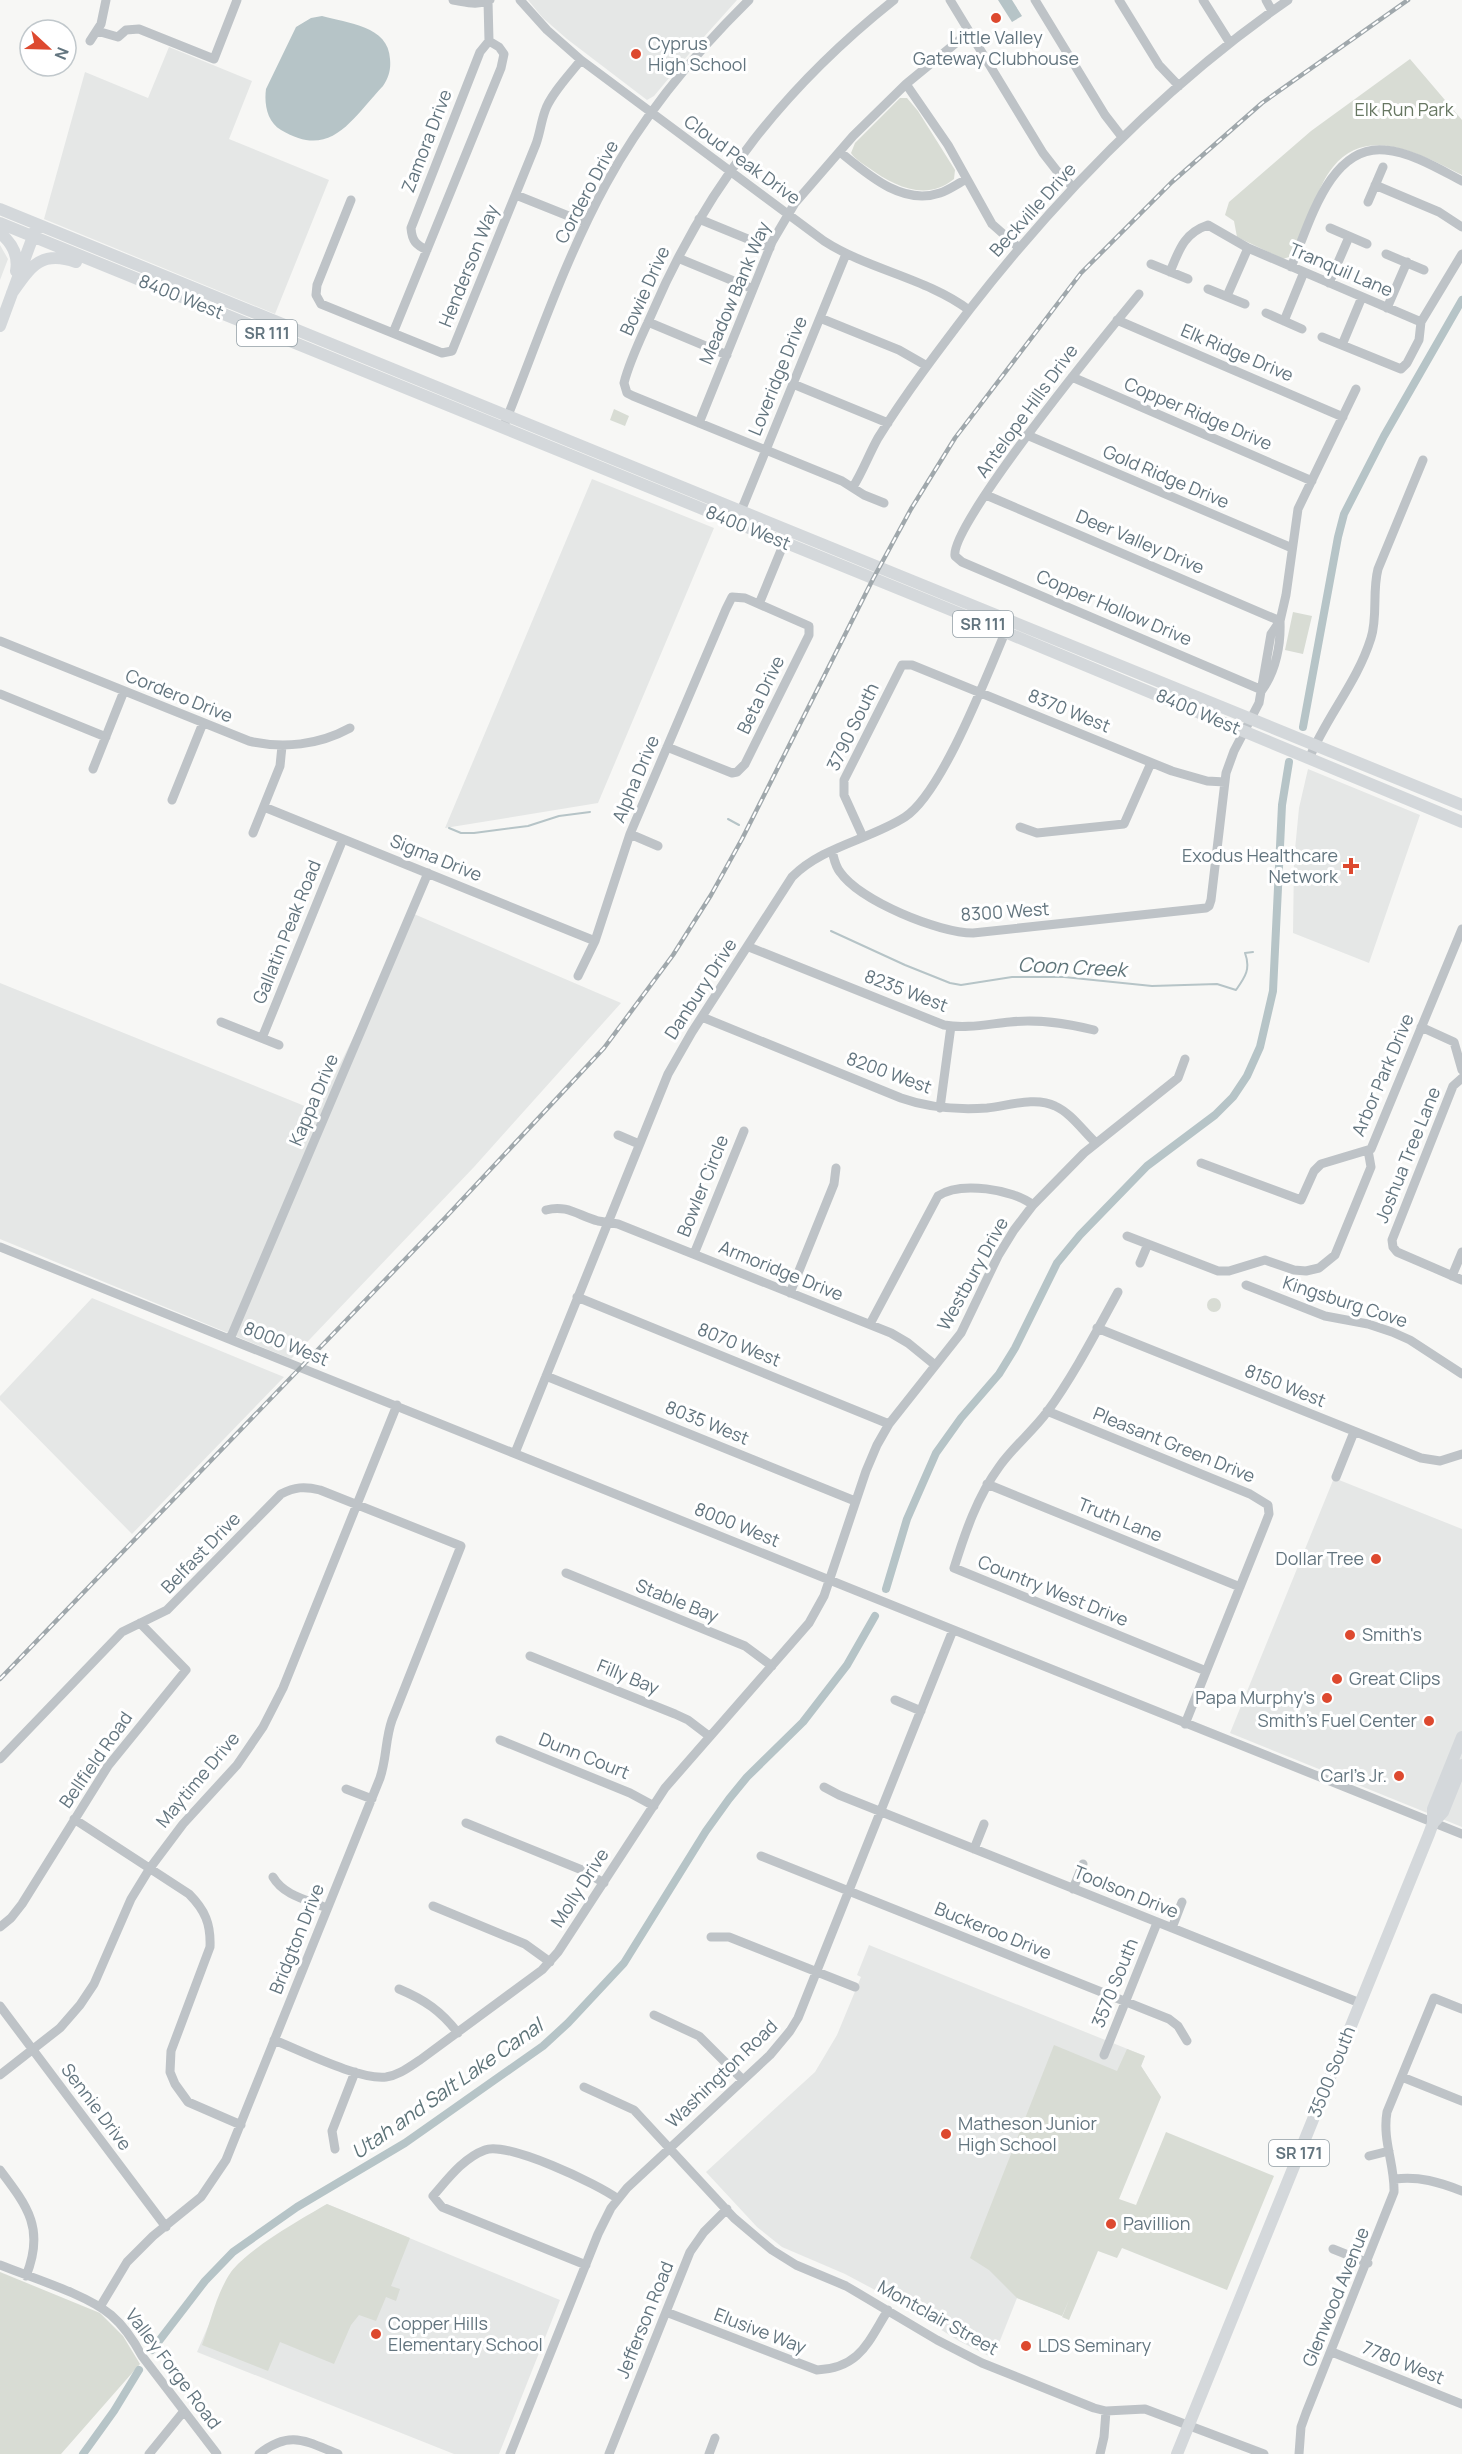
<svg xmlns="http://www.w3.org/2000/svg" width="1462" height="2454" viewBox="0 0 1462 2454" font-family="Manrope,sans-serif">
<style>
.built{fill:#e5e7e6}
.green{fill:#d8dcd4}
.water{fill:#b6c4c7}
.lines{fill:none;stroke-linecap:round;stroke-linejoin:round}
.stream{stroke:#b6c4c7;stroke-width:2}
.canal{stroke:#b6c4c7;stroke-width:8}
.minor{stroke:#bec3c7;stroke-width:9}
.major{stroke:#d4d8db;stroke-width:12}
.rail-casing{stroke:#a0a8ac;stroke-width:4.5}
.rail{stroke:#fff;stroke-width:2;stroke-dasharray:7;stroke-linecap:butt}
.poi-dot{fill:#dd492f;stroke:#fff;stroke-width:2}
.labels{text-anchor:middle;stroke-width:6;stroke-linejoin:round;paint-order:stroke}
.shield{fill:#fff;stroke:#929ea5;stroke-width:1.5}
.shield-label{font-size:16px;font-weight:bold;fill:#63757f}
.poi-label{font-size:18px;fill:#63757f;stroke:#fff;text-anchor:start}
.park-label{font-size:18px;fill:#677762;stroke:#fff}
.street-label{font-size:18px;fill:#63757f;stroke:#fff}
.water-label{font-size:20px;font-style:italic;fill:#5e7479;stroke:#fff}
</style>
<rect width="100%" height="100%" fill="#f7f7f5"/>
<path class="built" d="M528,0H737L694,48L654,96L647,100L567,39L543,18Z
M169,47L252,81L229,139L329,180L275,314L44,219L85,72L148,98Z
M0,245L8,259L0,280Z
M592,479L714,528L598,803L445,828Z
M1308,769L1420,815L1369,963L1293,933L1294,860L1299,808Z
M414,914L621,1003L474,1167L291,1359L0,1239V983L317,1111Z
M92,1298L284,1377L132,1534L0,1400V1396Z
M1334,1478L1462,1529V1827L1230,1733Z
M869,1945L1145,2056L1141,2066L1161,2097L1110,2195L1062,2316L1017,2298L993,2358L959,2341L892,2299L845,2274L782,2247L757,2227L706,2172L815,2072L837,2035L861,1977L857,1975Z
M327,2204L560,2300L499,2454H454L197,2352L232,2271L245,2259L283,2231Z"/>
<path class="green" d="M1410,59L1462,120V175C1424,156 1367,123 1333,167C1324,178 1319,191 1314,203C1306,220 1300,244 1289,257L1283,259L1237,237L1234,221L1225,215L1229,202L1311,131Z
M900,98H907L918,111L955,170L954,179C926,202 894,186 869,168C862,163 855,159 851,153L855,143Z
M614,409L629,416L625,426L610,420Z
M1293,612L1312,616L1303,654L1285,650Z
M1207 1305a7 7 0 1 1 14 0a7 7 0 1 1-14 0Z
M1054,2045L1117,2071L1127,2049L1145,2056L1141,2066L1161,2097L1119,2199L1136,2205L1166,2132L1274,2176L1227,2290L1122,2248L1117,2258L1098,2251L1069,2320L1062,2317L1069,2300L1062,2316L1017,2298L989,2270L970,2258Z
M327,2204L410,2238L391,2286L400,2289L396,2301L386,2297L376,2321L359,2315L351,2325L334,2364L280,2342L268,2371L202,2345C211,2321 216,2294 231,2272C248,2249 301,2219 327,2204Z
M0,2272L100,2313L123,2336L140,2364L61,2454H0Z"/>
<path class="water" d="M998,0H1012L1022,16L1012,22Z
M322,16C347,23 389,26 390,59C391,69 389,77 383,86C351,120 331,160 281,130C267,122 264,104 266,89L296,27L311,18Z"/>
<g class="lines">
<path class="stream" d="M728,819L739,825
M449,828L461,833H474L528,826L559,816L590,812
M831,931L905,965L950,983L961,985L1012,977H1064L1152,986L1217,984L1236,990C1245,977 1251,969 1245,953L1253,952"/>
<path class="canal" d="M1303,727L1338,537L1344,514L1384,436L1462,300
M886,1589L907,1519L936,1453L961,1418L999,1374L1015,1348L1057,1263L1080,1235L1147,1166L1215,1115L1233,1097L1247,1076L1260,1047L1273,991L1282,805L1289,762
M152,2350L205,2281L233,2252L297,2207L405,2143L543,2046L568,2023L624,1963L706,1831L729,1799L747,1777L803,1722L847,1665L875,1616
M83,2454L114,2411L139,2370"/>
<path class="minor" d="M453,0C466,2 477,6 490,0
M520,0L547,30L581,60L824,241C869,270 926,278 969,310
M950,0L1043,153L1057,171L1073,187
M1035,0L1105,115L1122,137
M1119,0L1159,65L1179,86
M1203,0L1230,43
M1266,0L1272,11
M97,31L118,37L126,30L139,29L214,59L237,0
M90,41L101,24L106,0
M906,84L948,145L992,224L1019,248
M840,152C867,174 902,206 940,193C949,190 957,184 965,180
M1375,185L1439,212L1462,227
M516,195L586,223
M351,200L317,285L316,295L321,304L442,353L452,351L536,144C540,133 541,122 545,111C550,95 570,74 581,60
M1368,202L1383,167
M699,219L770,248
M1330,228L1367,244
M427,250C416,245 412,241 411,228L480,52L489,41
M1386,254L1424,270
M678,258L753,289
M1151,264L1188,279
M1291,267C1309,226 1329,144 1385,150C1411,152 1439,169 1462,181
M1170,272C1179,250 1184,233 1208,225L1248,248L1421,322
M1329,283L1349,237
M1208,289L1245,304
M1139,294C1111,328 949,525 955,556L962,562L1262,690
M1227,296L1248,248
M1387,308L1407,262
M1266,313L1302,329
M820,318L899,350L927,366
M1117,320L1343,417
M1284,321L1304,272
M648,322L727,355
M393,333L501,68L504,54L499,47L489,41L488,1
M1322,337L1401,369L1407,363L1419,340L1421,322L1462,254
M1342,345L1362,297
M1072,377L1312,481
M793,384L888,423
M699,423L772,242L795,203L853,136L906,84L968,33
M503,428C536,346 564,261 606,184C643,116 694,54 749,0
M1027,435L1292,548
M853,487C863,471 869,454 878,438C906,393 938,351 970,309C1061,192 1166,85 1288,0
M986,495L1280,621L1286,595L1298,509L1356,389
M884,503L864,495L842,481L633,396L627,393L624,383C630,359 643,334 653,311C707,185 787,85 894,0
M741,511L846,254
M759,604L784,543
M0,641L249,741C283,749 319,745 350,728
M0,694L106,737
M1309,759C1326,717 1357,683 1371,638C1378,616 1372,592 1378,569L1423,460
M93,769L124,691
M172,800L203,723
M264,807L595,941
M1020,827L1037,833L1124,824L1151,763
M253,833L280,766L282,746
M630,834L658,846
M863,837L844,795V780L902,665H912L1172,771L1207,781L1225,782
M832,851C834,858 835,866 840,872C860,901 939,933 973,933L1206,908L1209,906L1211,900L1226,773L1234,751L1259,703L1271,634L1280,621C1281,644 1276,671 1262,690
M749,947L944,1025C966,1029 988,1024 1010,1022C1039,1019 1065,1023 1094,1030
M578,976L595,941L630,834L726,609L732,597L745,598L809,626V635L745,764L737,772L732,773L667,747
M702,1017L901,1098C929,1108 957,1110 987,1108C1007,1106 1036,1096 1055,1106C1071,1113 1083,1131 1096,1143
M221,1022L279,1045
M1421,1027L1454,1042L1462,1070
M262,1038L343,839
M1462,1078L1453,1086L1392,1240L1393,1247L1397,1252L1462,1280
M940,1108L951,1026
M618,1135L639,1144
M1201,1163L1301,1200L1314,1171L1321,1164L1371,1149L1462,929
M546,1210C567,1204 579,1216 598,1221C604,1222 611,1223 618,1224L891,1333L908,1343L935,1365
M1127,1236L1218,1271H1229L1265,1260L1294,1270L1306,1271L1319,1268L1335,1255L1371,1167L1368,1150
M0,1247L1462,1834
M694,1254L744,1131
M1140,1263L1148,1244
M1452,1276L1462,1252
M1246,1285L1325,1316L1368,1324L1392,1332L1410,1340L1462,1374
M1118,1292C1096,1332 1074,1375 1047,1412C1033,1431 1013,1447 999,1467C977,1497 965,1533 954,1568L1206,1671
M790,1293L834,1184L836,1168
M577,1297L889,1424
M870,1324L938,1196C960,1181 1013,1189 1033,1205
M1097,1328L1421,1458L1440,1461L1462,1454
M230,1339L428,873
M546,1376L855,1501
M1047,1411L1250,1494L1268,1505L1269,1514L1264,1527L1185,1724
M515,1453L668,1074L692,1032L792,877C823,846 869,840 905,817C943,792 988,672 1007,628
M1336,1477L1354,1432
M987,1484L1240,1587
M566,1573L745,1646L772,1666
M530,1656L675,1714L688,1720L709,1736
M895,1700L921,1711
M500,1740L630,1793L654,1806
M0,1759L122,1632L167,1610L281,1494C295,1487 304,1486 320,1490L461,1546L392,1720C385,1740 387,1757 380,1778L226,2160L201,2197L153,2236L127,2262L100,2307
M824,1787L839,1795L1360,2003
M346,1789L372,1799
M74,1819L189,1894C205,1910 211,1924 210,1947L171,2051L170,2072L175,2084L188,2102L241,2125
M466,1823L582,1870L604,1883
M974,1849L984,1824
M761,1856L1169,2019L1178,2026L1187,2041
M273,1877C284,1896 308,1900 327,1908
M1073,1889L1083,1864
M433,1906L525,1944L550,1962
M0,1927L11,1918L22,1904L108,1766L186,1670L140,1623
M1172,1928L1182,1902
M711,1937H729L855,1987
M399,1989C425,2000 441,2011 458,2033
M0,2006L166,2227
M654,2015L699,2036L743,2080
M274,2040C302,2051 359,2080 386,2077C399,2075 409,2067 420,2060L542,1970L558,1952L665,1788L809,1623L824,1596L866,1471L877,1445L889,1424L961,1333L998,1256L1014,1230L1033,1205L1084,1153L1178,1078L1185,1059
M1104,2055L1157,1923
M0,2075L60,2028L80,2005L94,1984L131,1899L150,1868L183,1824L237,1765L263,1727L283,1688L397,1405
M1402,2077L1462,2101
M584,2087L634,2110L734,2218L772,2250L796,2265L846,2286L937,2340L982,2363L1094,2408L1106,2411L1145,2409L1264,2454
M335,2149L332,2131L355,2072
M1369,2156L1389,2151
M0,2170C28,2207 45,2229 26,2276
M1395,2179C1419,2176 1439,2182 1462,2191
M1333,2249L1368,2263
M0,2265C32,2278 86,2294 111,2315C124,2326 134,2341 142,2356L217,2454
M586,2265L442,2207L433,2196C447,2180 463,2158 485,2150C507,2141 598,2184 618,2199
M666,2312L817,2370C860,2368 868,2342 888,2310
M1332,2352L1462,2404
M149,2454L184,2411
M259,2454C290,2430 305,2441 338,2454
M510,2454L598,2234L611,2208L627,2188L770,2055L790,2031L798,2018L953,1630
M609,2454L690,2252L704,2232L727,2209
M709,2454L715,2438
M1100,2454L1104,2437L1106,2411
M1299,2454L1301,2427L1306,2413L1394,2192C1395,2165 1382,2140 1387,2112L1434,1998L1462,2009"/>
<path class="major" d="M0,209L1462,805
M0,223L1005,632L1462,822
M0,233C12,243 19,255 16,271
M12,293C31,266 41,250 76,262
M0,326L35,231
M1433,1823V1809L1462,1737
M1177,2454L1429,1834L1433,1823L1443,1812L1462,1765"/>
<g class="rail-casing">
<path id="rail" d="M0,1679L445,1218L604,1048L673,955L711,895L742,839L873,579L911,509L955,438L1081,273L1172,182L1262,103L1408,0"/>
</g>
<use href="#rail" class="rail"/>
</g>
<g class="poi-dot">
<circle cx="996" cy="18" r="6"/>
<circle cx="636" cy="54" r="6"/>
<path d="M1348 857h6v6h6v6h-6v6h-6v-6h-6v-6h6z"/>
<circle cx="1376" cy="1559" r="6"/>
<circle cx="1350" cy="1635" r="6"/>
<circle cx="1337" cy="1679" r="6"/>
<circle cx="1327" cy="1698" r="6"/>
<circle cx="1429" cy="1721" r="6"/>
<circle cx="1399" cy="1776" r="6"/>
<circle cx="946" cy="2134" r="6"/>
<circle cx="1111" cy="2224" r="6"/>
<circle cx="376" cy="2334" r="6"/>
<circle cx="1026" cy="2346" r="6"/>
</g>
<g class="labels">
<g class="shield">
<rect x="237" y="320" width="60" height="26" rx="4.5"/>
<rect x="953" y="611" width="60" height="26" rx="4.5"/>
<rect x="1269" y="2140" width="60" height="26" rx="4.5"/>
</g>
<g class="shield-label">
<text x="267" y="339">SR 111</text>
<text x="983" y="630">SR 111</text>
<text x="1299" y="2159">SR 171</text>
</g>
<g class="poi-label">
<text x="996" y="44" text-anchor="middle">Little Valley<tspan x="996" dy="21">Gateway Clubhouse</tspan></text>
<text x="648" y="50">Cyprus<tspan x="648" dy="21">High School</tspan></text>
<text x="1338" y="862" text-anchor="end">Exodus Healthcare<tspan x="1338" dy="21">Network</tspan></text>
<text x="1364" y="1565" text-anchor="end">Dollar Tree</text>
<text x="1362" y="1641">Smith's</text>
<text x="1349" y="1685">Great Clips</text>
<text x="1315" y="1704" text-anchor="end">Papa Murphy's</text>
<text x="1417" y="1727" text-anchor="end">Smith's Fuel Center</text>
<text x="1387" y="1782" text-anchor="end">Carl's Jr.</text>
<text x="958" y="2130">Matheson Junior<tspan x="958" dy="21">High School</tspan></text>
<text x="1123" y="2230">Pavillion</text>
<text x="388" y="2330">Copper Hills<tspan x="388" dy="21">Elementary School</tspan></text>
<text x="1038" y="2352">LDS Seminary</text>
</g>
<g class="park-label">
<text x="1404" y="116">Elk Run Park</text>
</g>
<g class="street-label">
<text transform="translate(427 141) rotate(-69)" y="6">Zamora Drive</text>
<text transform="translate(742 160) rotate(36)" y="6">Cloud Peak Drive</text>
<text transform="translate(587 192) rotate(-62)" y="6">Cordero Drive</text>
<text transform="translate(1033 210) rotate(-48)" y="6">Beckville Drive</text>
<text transform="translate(469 266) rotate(-68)" y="6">Henderson Way</text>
<text transform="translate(1341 270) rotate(23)" y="6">Tranquil Lane</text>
<text transform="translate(645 291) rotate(-66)" y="6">Bowie Drive</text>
<text transform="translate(735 293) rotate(-67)" y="6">Meadow Bank Way</text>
<text transform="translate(181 297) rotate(22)" y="6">8400 West</text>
<text transform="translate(1237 353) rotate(23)" y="6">Elk Ridge Drive</text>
<text transform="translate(778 376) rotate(-68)" y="6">Loveridge Drive</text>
<text transform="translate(1027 411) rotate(-54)" y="6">Antelope Hills Drive</text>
<text transform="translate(1198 414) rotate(23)" y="6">Copper Ridge Drive</text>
<text transform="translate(1166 477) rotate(23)" y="6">Gold Ridge Drive</text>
<text transform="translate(748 528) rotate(22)" y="6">8400 West</text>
<text transform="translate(1140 542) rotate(23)" y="6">Deer Valley Drive</text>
<text transform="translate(1114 608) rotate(23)" y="6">Copper Hollow Drive</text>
<text transform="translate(761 695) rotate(-64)" y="6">Beta Drive</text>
<text transform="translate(179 696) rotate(22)" y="6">Cordero Drive</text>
<text transform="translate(1069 711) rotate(22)" y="6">8370 West</text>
<text transform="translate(1198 712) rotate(23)" y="6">8400 West</text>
<text transform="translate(853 727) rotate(-64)" y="6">3790 South</text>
<text transform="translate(636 779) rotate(-67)" y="6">Alpha Drive</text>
<text transform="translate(436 858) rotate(22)" y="6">Sigma Drive</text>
<text transform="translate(1005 912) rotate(-4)" y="6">8300 West</text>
<text transform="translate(287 932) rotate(-68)" y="6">Gallatin Peak Road</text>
<text transform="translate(701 989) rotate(-57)" y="6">Danbury Drive</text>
<text transform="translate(906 991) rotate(21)" y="6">8235 West</text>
<text transform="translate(889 1073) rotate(20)" y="6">8200 West</text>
<text transform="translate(1383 1075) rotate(-67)" y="6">Arbor Park Drive</text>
<text transform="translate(314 1100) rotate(-67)" y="6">Kappa Drive</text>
<text transform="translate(1408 1155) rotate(-68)" y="6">Joshua Tree Lane</text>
<text transform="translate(703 1186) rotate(-68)" y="6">Bowler Circle</text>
<text transform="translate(781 1271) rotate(22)" y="6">Armoridge Drive</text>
<text transform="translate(973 1274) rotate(-61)" y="6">Westbury Drive</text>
<text transform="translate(1345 1302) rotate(18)" y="6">Kingsburg Cove</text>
<text transform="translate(286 1344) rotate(22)" y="6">8000 West</text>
<text transform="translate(739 1345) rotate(22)" y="6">8070 West</text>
<text transform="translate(1285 1386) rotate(22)" y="6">8150 West</text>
<text transform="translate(707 1423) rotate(22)" y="6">8035 West</text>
<text transform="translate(1174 1445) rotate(22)" y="6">Pleasant Green Drive</text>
<text transform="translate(1120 1520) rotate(22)" y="6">Truth Lane</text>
<text transform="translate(737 1525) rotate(22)" y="6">8000 West</text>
<text transform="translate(201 1553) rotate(-46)" y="6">Belfast Drive</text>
<text transform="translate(1053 1591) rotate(22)" y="6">Country West Drive</text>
<text transform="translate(677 1601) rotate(22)" y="6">Stable Bay</text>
<text transform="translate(628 1677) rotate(22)" y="6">Filly Bay</text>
<text transform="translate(584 1756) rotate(22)" y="6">Dunn Court</text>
<text transform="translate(96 1760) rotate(-55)" y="6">Bellfield Road</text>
<text transform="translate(198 1780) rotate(-50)" y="6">Maytime Drive</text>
<text transform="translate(580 1888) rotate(-57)" y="6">Molly Drive</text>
<text transform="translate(1126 1892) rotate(22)" y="6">Toolson Drive</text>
<text transform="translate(993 1931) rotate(22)" y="6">Buckeroo Drive</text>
<text transform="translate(297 1939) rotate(-68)" y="6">Bridgton Drive</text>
<text transform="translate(1115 1983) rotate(-68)" y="6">3570 South</text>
<text transform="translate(1332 2072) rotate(-68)" y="6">3500 South</text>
<text transform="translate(722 2074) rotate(-44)" y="6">Washington Road</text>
<text transform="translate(96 2107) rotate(53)" y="6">Sennie Drive</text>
<text transform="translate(1336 2297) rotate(-68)" y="6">Glenwood Avenue</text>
<text transform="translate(938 2318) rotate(29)" y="6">Montclair Street</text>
<text transform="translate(645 2320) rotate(-68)" y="6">Jefferson Road</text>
<text transform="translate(760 2331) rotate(21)" y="6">Elusive Way</text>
<text transform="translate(1403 2363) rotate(22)" y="6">7780 West</text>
<text transform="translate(173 2369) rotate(53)" y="6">Valley Forge Road</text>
</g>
<g class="water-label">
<text transform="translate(1072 967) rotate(3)" y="7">Coon Creek</text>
<text transform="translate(447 2089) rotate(-35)" y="7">Utah and Salt Lake Canal</text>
</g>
</g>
<g transform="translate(48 48) rotate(112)"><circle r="28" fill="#ffffff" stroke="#c1c8cc" stroke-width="1.5"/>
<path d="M0-4.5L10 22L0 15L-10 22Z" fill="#dd492f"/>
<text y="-9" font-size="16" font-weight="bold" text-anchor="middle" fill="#63757f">N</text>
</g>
</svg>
